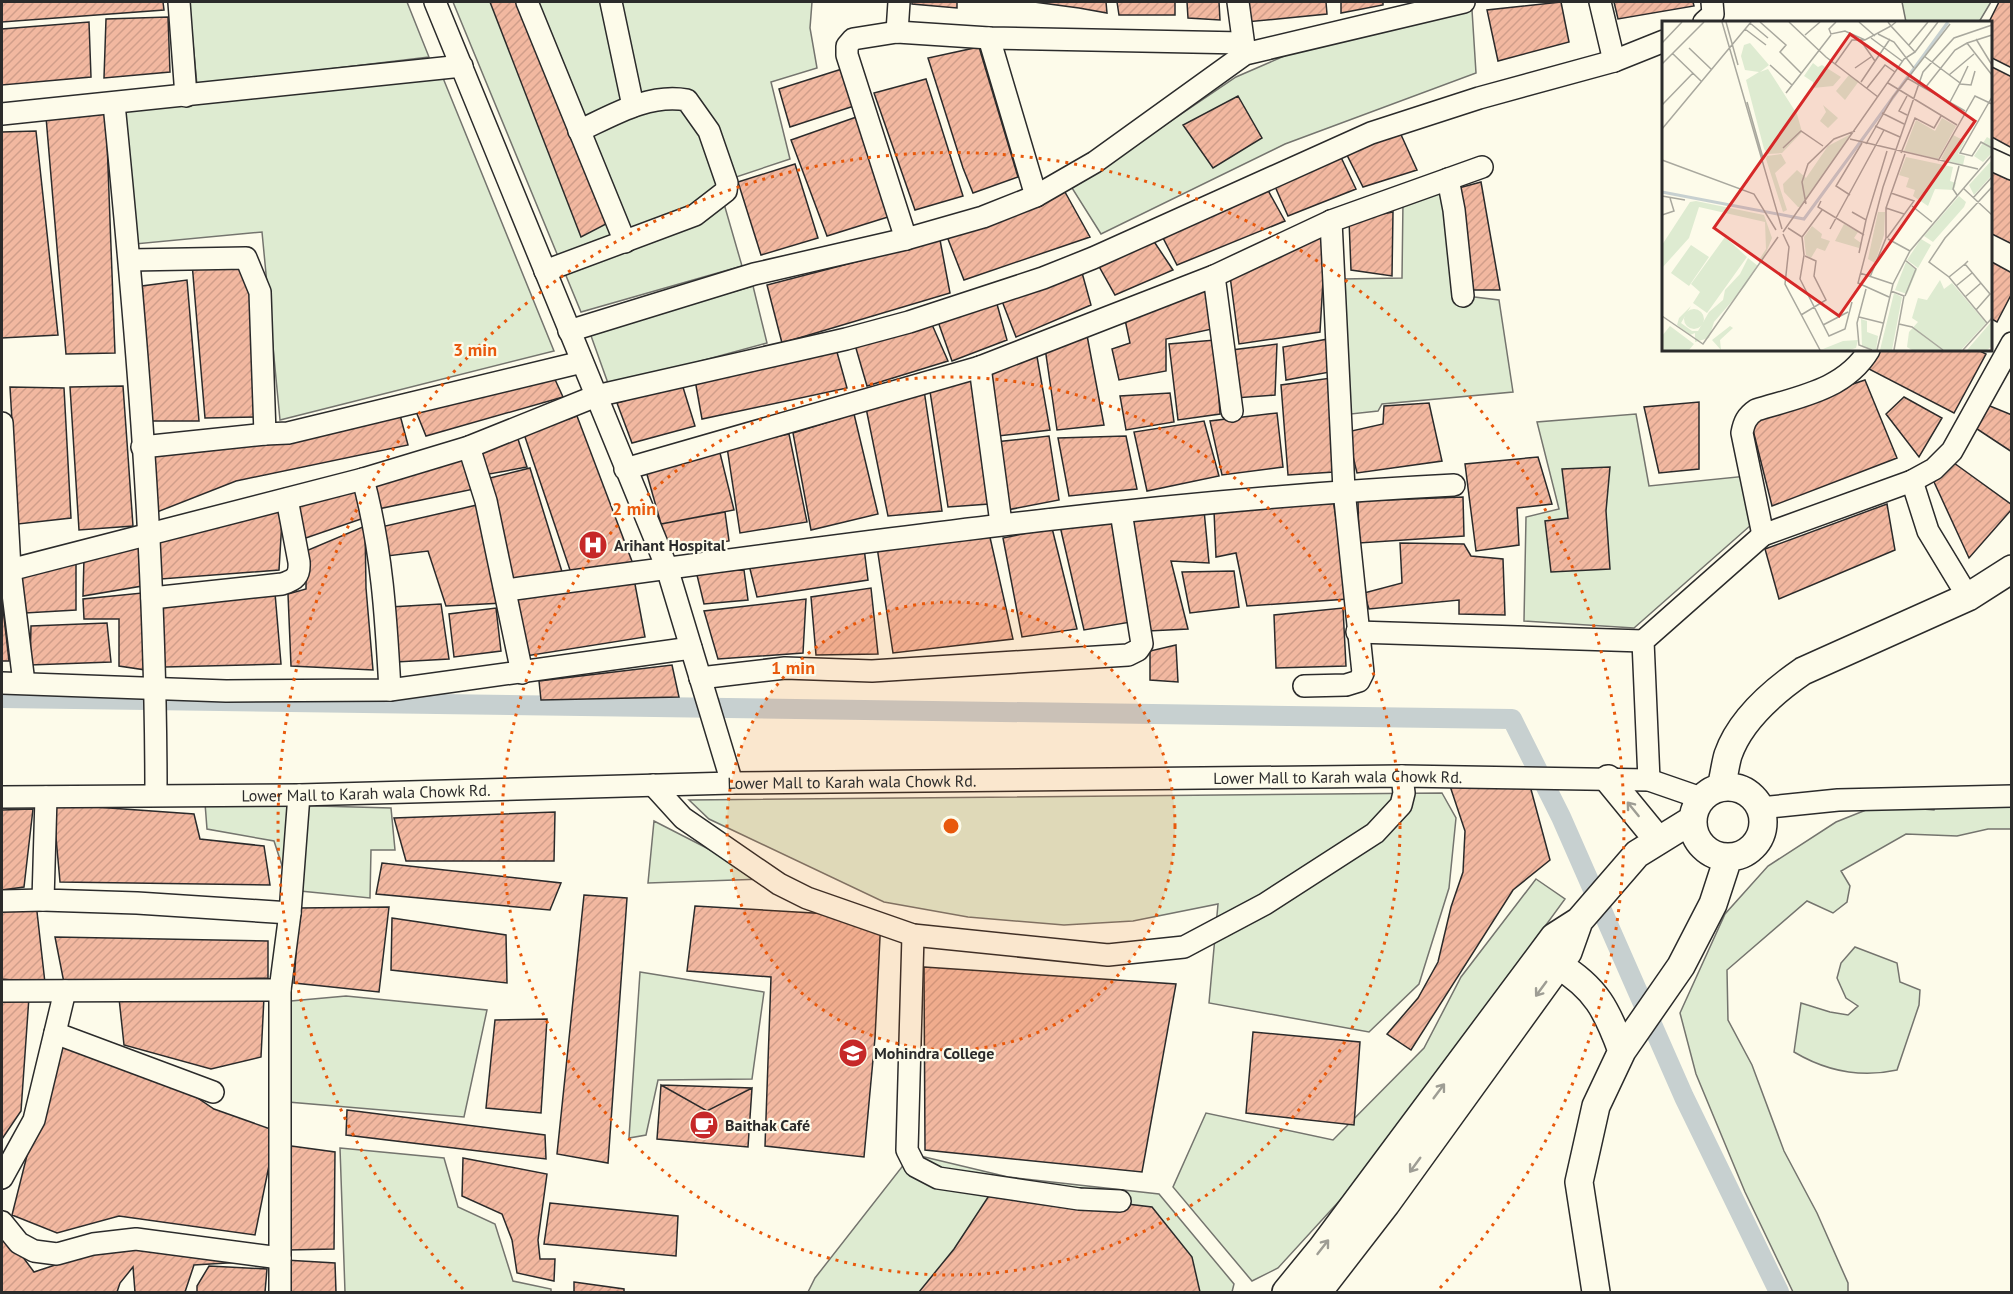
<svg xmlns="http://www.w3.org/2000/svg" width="2013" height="1294" viewBox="0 0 2013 1294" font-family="'PT Sans',sans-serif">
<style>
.green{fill:#deebd1;stroke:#74746e;stroke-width:1.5}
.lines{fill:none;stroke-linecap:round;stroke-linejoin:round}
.canal{stroke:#c7d0d0;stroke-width:20}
.building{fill:url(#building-hatch);stroke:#2b2b2b;stroke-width:1.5}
.minor-casing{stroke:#2b2b2b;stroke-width:24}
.major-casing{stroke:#2b2b2b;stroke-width:30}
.minor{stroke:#fdfbea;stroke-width:21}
.major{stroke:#fdfbea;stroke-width:27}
.oneway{stroke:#9e9d94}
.ring{fill:none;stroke:#e8590c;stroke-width:3;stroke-dasharray:3 6}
.labels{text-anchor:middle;stroke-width:4.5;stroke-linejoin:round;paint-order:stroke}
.poi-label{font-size:16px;font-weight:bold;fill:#2b2b2b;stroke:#fdfbea;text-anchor:start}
.street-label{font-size:16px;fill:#2b2b2b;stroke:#fdfbea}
.inset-river{fill:none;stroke:#c7d0d0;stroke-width:3}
.inset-road{fill:none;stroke:#a9a89e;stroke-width:1.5}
.view{fill:#d62828;fill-opacity:0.15;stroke:#d62828;stroke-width:3}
.inset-edge{fill:none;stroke:#2b2b2b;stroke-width:3}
.centre{fill:#e8590c;stroke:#fdfbea;stroke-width:3}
.ring-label{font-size:18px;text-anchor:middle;font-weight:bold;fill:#e8590c;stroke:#fdfbea;stroke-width:4.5;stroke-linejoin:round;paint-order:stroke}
</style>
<defs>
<pattern id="building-hatch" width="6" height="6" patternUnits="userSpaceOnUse" patternTransform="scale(1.5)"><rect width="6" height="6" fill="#f2b8a0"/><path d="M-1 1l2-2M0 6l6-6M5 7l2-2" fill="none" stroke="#d09e8a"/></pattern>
</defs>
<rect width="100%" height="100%" fill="#fdfbea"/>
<path class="green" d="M189,2H407L429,57L197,85Z
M453,2H812L810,28L817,68L771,82L790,159L718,183L742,266L581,312Z
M1902,2H1991L1979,22H1906Z
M1472,10L1476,73L1285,144L1101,234L1072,188L1236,77L1298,50Z
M443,78L554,351L280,420L262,232L135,244L124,111Z
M1445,186L1458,295L1499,300L1513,392L1382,404L1378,411L1351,414L1342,279L1402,278L1403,201Z
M753,286L767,343L609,386L590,333Z
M1636,414L1649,486L1747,476L1751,525L1634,628L1524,621L1526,517L1559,509L1537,422Z
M1938,792L2011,793V829H1988L1957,836L1906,834L1841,871L1850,886L1847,902L1833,913L1807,901L1727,970L1728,1020L1752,1065L1784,1151L1817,1213L1848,1283V1292H1793L1745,1192L1696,1074L1680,1013L1725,914L1768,866L1836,822L1891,800L1910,808L1934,810Z
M1442,793L1456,818L1449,888L1419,984L1369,1032L1209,1003L1218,904L1133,921L1064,925L968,917L884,902L709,819L689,800Z
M205,803L391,808L395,850H371L370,898L290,890L274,841L207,829Z
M654,821L767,879L648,883Z
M1536,879L1565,899L1364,1174L1278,1268L1252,1281L1173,1187L1206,1113L1333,1140L1424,1048L1461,977Z
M1855,947L1897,963L1900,982L1920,990L1919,1005L1897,1070C1861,1078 1826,1071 1794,1052L1801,1003L1830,1012L1848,1015L1858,1006L1846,998L1837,978L1841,963Z
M640,972L764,992L752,1079L658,1080L646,1135L629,1138Z
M346,996L487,1010L464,1117L288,1102L280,1002Z
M340,1148L444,1158L458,1207L495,1224L513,1281L551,1289V1292H345Z
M912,1154L1008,1177L1159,1194L1234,1284L1232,1292H808L815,1278Z"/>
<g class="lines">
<path class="canal" d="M2,698L1512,719L1561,817L1684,1097L1779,1292"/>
</g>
<path class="building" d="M2,2H163L164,10L2,22Z
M490,2H517L610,222L581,237Z
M912,2H957V8L912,4Z
M1034,2H1106L1107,13L1079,8Z
M1117,2H1175V15H1119Z
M1187,2H1219L1220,20L1188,18Z
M1244,2H1326L1327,14L1246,22Z
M1341,2H1383V5L1341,13Z
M1561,2L1569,42L1498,61L1487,10Z
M1614,2H1693L1694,6L1618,19Z
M1999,2H2012V68L1990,57L1989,22Z
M168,17L170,72L104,78L106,19Z
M89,22L91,77L2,85V29Z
M979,47L1018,177L973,193L963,168L928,58Z
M1990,66L2012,77V148L1990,136Z
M845,68L854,106L790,127L779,89Z
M926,79L963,196L915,210L874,93Z
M1238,96L1262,138L1213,168L1183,125Z
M106,114L115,353L66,354L46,117Z
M862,115L888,217L827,236L791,140Z
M1398,128L1417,170L1363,187L1345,151Z
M36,131L58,335L2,338V132Z
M1339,153L1356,189L1288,216L1273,182Z
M795,164L818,238L761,255L738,182Z
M1990,170L2012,181V244L1990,233Z
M1481,182L1500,290H1463L1455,189Z
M1265,185L1285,221L1177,265L1161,234Z
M1065,192L1090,237L964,280L946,234Z
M1393,212L1392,276L1351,270L1349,220Z
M1326,229L1320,332L1239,344L1230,276Z
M1151,237L1173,270L1115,295L1096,261Z
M940,240L950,293L782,343L767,285Z
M248,256L257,417L205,418L192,263Z
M1990,261L2012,273V293L1997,322L1990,318Z
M1081,269L1091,305L1016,337L1000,296Z
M187,280L199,421H152L142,286Z
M1210,287L1212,329L1166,339V371L1119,380L1112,349L1130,343L1124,315Z
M995,297L1007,340L952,361L936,316Z
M930,320L948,361L867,386L853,338Z
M1086,330L1104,425L1057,430L1045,348Z
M1328,339L1330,372L1286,380L1283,347Z
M1215,340L1220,414L1178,420L1169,344Z
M1277,344L1275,395L1235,398L1232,350Z
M835,345L847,388L702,419L695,380Z
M1877,350H1978L1986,354L1954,413L1867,368Z
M1036,351L1050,430L998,436L986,368Z
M974,374L989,504L948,507L929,385Z
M553,375L563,397L426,436L415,409Z
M1331,378L1334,472L1288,475L1281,385Z
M1865,380L1897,458L1772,506L1750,418Z
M682,384L695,426L632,443L617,403Z
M123,386L133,526L79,530L70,387Z
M10,387L64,388L71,518L18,524Z
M924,390L942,511L888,516L866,408Z
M1170,393L1174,422L1126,430L1120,396Z
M1904,397L1942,418L1919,457L1886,414Z
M1699,402V469L1659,473L1644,407Z
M1429,403L1442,461L1357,473L1347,432L1383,424L1384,406Z
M1985,404L2012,415V452L1971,425Z
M1277,413L1283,467L1222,475L1210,421Z
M854,414L878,514L811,530L793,433Z
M400,415L408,445L236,481L152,514L149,442Z
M577,416L633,564L571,573L524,434Z
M1204,421L1219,476L1147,491L1134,432Z
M789,434L807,522L740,533L727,447Z
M517,436L527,467L484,475L478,450Z
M1049,436L1059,500L1007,510L995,442Z
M1126,436L1137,489L1069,496L1058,438Z
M719,449L734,510L661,524L646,471Z
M463,453L474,489L378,509L372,479Z
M1538,457L1552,504L1517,508L1519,545L1476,551L1465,464Z
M1954,463L2012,505V509L1969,558L1934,482Z
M1610,467L1606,511L1610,569L1551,572L1545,521L1568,518L1562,469Z
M530,468L563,575L512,584L486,479Z
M355,486L364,518L300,540L295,504Z
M1463,497L1464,536L1359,543L1358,501Z
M1333,499L1348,599L1247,606L1236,553L1216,557L1214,511Z
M283,504L279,570L161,579L159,542Z
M1887,504L1895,550L1779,599L1765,549Z
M477,505L503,603L446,606L428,551L387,556L381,527Z
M1204,510L1209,563L1171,561L1188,629L1148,631L1123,519Z
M725,512L729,541L667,551L661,524Z
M1113,517L1131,622L1084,630L1060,526Z
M365,526L366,588L373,670L291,666L288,594L306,589V551Z
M1052,528L1077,629L1022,637L1003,538Z
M989,533L1013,639L893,653L877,547Z
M1400,543L1464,544L1471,556L1503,559L1505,615L1459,614V600L1369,609L1364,593L1402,583Z
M140,544L142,586L83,596L84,557Z
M864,548L868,580L757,597L749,565Z
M76,562V610L25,613L20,570Z
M744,570L748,600L704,604L696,571Z
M1234,571L1239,607L1190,613L1182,572Z
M634,579L645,637L526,656L513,594Z
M871,588L878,654L816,655L811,597Z
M142,593L146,670L119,666V619H84L83,599Z
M275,593L281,664L165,667L160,595Z
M806,599L803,653L718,659L704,611Z
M2,600L9,661H2Z
M441,604L449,659L396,662L390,607Z
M496,608L501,651L454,657L449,614Z
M1343,608L1346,666L1276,668L1274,615Z
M107,623L111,662L30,665L31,626Z
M1176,645L1178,682L1150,680V651Z
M672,665L679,697L541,700L539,681Z
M1529,782L1550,860L1513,890L1411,1050L1387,1034L1418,998L1438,962L1451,907L1463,872L1465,831L1450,786Z
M53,804L194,814L200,839L264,846L270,885L60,882Z
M33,809L24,887L2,890V810Z
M555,812L554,861H406L394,818Z
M382,863L561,883L550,910L376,894Z
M35,894L45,983L2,979V898Z
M584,895L627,898L608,1163L557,1154Z
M695,906L881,917L875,1038L864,1157L765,1146L771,977L687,971Z
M389,907L379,992L294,983L299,908Z
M392,918L506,935L507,983L391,970Z
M55,937L268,941V978L64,983Z
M924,967L1176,984L1142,1172L925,1150Z
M2,997H29L21,1111L2,1139Z
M264,997L261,1057L211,1069L124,1045L119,998Z
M547,1019L541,1113L486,1108L495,1020Z
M1253,1032L1360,1042L1354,1125L1246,1113Z
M57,1036L152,1067L214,1109L276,1131L255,1235L119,1216L57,1233L12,1215Z
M661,1085L752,1088L748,1147L657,1139Z
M661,1085L707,1111L752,1088L748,1147L657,1139Z
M347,1110L545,1135L546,1159L346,1135Z
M284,1145L335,1152L334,1249L288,1250Z
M463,1158L547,1174L538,1240L540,1259H555L554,1281L517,1273L512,1240L502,1214L462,1196Z
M994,1188L1152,1207L1192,1257L1200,1292H919L954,1249Z
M550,1203L678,1216L676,1256L544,1244Z
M2,1229L34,1272L146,1235L260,1261L194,1265L185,1292H135L133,1267L120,1283L117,1292H2Z
M285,1260L335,1263L336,1292H282Z
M209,1266L267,1269L265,1292H197V1286Z
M574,1282L624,1289V1292H574Z"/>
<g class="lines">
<g class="minor-casing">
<g id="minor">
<path d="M179,2L186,96"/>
<path d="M435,2L667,568L732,783"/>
<path d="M527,2L625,242"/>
<path d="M611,2L633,106"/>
<path d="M1238,2L1245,54"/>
<path d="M1600,2L1614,61"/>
<path d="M1704,22L1713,14L1712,2"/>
<path d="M897,32L899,2"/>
<path d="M989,38L1036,196"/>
<path d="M114,104C137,334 156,564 156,795"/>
<path d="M2,114L462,66"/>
<path d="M1990,159L2012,169"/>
<path d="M1448,179L1454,210L1463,296"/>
<path d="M906,239L847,55V46L853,39L897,32L989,38L1243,43"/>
<path d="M130,260L246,258L260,292L265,434L288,433L582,362"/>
<path d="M545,271L695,215L726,191L727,183L709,131L687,100C649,93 613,115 579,131"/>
<path d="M1214,276L1331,221L1482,167"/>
<path d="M569,331L754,274L906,239L983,217L1036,196L1095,162L1245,54L1464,2"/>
<path d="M980,367L1001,523"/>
<path d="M2,423L10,569L24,683"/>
<path d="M142,447L265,434"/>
<path d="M469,447L486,501L522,673"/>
<path d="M625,469L980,367L1214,276L1232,411"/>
<path d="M363,479C382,550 386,617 390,690"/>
<path d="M1912,481L1928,531L1968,597"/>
<path d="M1763,535L1742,433C1744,422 1747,416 1756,410C1798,397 1845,390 1869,350"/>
<path d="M2,572L363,479L469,447L596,396L846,339L909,322L1043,278L1093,258L1371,133L1479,98L1614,61L1664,41"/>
<path d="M506,590C821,548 1136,501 1454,485"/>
<path d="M152,598L282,584C295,580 300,576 299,562L287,499"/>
<path d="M1357,632L1643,641"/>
<path d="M700,678L785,668L872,671L1128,655L1138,650L1142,644L1121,512"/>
<path d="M2,683L226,691L390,690L691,648"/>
<path d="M1304,686L1346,685L1359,681L1363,673L1344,490L1331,221"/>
<path d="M1649,780L1643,641L1763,535L1912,481L1934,469L1952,451L2012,343"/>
<path d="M653,785L683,818L779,884L807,898L913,935L1108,955L1184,947L1265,904L1375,833L1401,805L1404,793L1402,776"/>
<path id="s1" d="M2,797L299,795L732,783L1402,776L1649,780L1701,798"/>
<path d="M46,797L43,900L137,903L290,913"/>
<path d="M1760,808L1838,800L2012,796"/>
<path d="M2,901L43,900"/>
<path d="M913,935L907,1150L915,1166L938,1178L1079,1199L1120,1201"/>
<path d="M2,991L280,990"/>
<path d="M55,1033L213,1092"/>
<path d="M2,1178L34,1120L65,991"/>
<path d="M2,1222L19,1243L34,1251L57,1254L93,1244L136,1239L280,1258"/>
<path d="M280,1292V990L290,913L299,795"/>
</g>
</g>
<g class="major-casing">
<path id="major" d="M1608,779L1658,840
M1693 822a35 35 0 1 1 70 0a35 35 0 1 1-70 0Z
M1721,787C1724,777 1725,765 1728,755C1740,720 1774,691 1803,671L1968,597L2012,569
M1558,965C1596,988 1607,1010 1622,1051
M1286,1292L1322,1248L1554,937L1579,921
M1318,1292L1386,1204L1568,952L1579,921L1637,854L1692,820
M1596,1292L1579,1182L1596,1106L1622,1051L1681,966L1713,904L1728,858"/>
</g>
<use href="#minor" class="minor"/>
<use href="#major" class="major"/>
</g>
<defs><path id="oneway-shaft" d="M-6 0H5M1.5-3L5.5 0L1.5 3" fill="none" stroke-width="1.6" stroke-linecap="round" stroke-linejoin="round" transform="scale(1.5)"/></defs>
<g class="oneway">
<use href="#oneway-shaft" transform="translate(1633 809) rotate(-129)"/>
<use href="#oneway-shaft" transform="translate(1541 989) rotate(126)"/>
<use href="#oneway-shaft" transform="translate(1439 1091) rotate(-53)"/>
<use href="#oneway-shaft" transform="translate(1415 1165) rotate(126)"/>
<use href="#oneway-shaft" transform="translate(1323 1247) rotate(-52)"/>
</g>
<circle cx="951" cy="826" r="224" fill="#e8590c" fill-opacity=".12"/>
<g class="ring">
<circle cx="951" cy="826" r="224"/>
<circle cx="951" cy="826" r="449"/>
<path d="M463 1289A673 673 0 1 1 1439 1289"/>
</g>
<defs>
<g id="hospital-disc" transform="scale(1.5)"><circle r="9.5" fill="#c62828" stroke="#fdfbea"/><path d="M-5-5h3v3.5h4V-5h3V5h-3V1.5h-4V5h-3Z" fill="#fff"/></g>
<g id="university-disc" transform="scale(1.5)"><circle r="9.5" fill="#c62828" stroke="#fdfbea"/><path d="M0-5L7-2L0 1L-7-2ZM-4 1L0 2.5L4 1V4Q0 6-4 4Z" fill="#fff"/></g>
<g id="cafe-disc" transform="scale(1.5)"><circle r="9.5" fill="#c62828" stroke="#fdfbea"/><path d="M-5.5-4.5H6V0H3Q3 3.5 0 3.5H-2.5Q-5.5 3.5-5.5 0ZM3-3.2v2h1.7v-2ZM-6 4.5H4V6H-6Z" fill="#fff"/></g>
</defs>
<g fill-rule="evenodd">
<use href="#hospital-disc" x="593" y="545"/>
<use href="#university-disc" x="853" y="1053"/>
<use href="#cafe-disc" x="704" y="1125"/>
</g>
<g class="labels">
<g class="poi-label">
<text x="614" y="551">Arihant Hospital</text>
<text x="874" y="1059">Mohindra College</text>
<text x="725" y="1131">Baithak Café</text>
</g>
<g class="street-label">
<text dy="6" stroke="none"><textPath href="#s1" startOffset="1336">Lower Mall to Karah wala Chowk Rd.</textPath></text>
<text dy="6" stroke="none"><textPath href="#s1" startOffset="850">Lower Mall to Karah wala Chowk Rd.</textPath></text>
<text dy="6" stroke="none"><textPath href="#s1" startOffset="364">Lower Mall to Karah wala Chowk Rd.</textPath></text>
</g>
</g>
<g transform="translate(1662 21)">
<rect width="330" height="330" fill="#fdfbea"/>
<path d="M88,22L107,44L98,51L106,48L135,93L140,111L120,132L106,133L102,128L84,59L97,51L83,49L79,35L82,24ZM151,42L156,46L160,44L179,56L171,65L151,67V61L142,55ZM187,54L197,60L183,79L174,70ZM161,84L176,97L166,107L158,100L164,91ZM280,97L294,105L276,138L242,130L254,99L273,110ZM189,113L139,186H136L122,171L121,163L135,149L144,157L166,125ZM291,114L303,120L296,133L303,135L301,144L279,138ZM325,116L330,119V132L321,141L312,135ZM119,133L124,142L113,152L125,189L121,191L104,138L105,135ZM244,136L291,146L288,160L294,162L292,169L273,168L266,185L251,175L253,169L244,166L247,157L237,154ZM330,139V154L312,174L307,164ZM297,175L304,181L302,186L271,221L262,215ZM34,180L102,194L110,217L99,244L97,239L104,228L103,201L37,186L27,217L0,247V224L28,181ZM216,191H223L222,214L213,242L206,238ZM182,203L196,211L192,217L199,222L197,227L173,220ZM150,205L160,213L159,217L168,220L163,230L155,227L149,237L144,234L142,216ZM63,216L85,236L45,292L31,282L38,271L29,263ZM259,218L269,224L256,247L245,239ZM29,224L47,236L27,265L9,252ZM244,241L255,249L245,273L233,269ZM278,259L282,268L290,262L324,302L299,329H250L245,326L247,311L256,301L250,297L256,277L265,279ZM22 298a10 10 0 1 1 20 0a10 10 0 1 1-20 0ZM199,298L205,300V311L216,315L214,329L200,326ZM8,305L32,323L27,329H0V315ZM196,319L194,327L187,329L161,328L181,320Z" fill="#deebd1"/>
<path d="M86,237L96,245L83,265L52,301L47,317L33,321V312L28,314L15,304L17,297L29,285L19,302L30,310H36L47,291L61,279L63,269L78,253ZM232,272L240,276L230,329H218ZM330,300V325L325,329H305ZM68,305L71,307L58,319L59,329L50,319Z" fill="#deebd1"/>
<path class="inset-river" d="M0,171L142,198L286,1"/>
<path class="inset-road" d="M60,1L120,208M64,1L76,44M98,1L124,24L118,31L139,52M127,1L164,36L216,76M174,1L167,8L169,13L183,10L203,19L229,5L226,1M197,1L213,15M88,2L106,17M83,8L104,24M216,13L232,21L252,47M143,14L158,1M209,17L240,40M314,18L330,44M199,20L213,40M0,22L20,1M305,22L330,14M247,24L266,1M27,27L49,48M253,31L276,1M10,32L39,60M262,35L298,62L288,81M0,43L42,1M173,43L190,19H203M108,44L130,64M193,47L209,36M287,54L312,33M245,57L303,90M199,61L228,18M226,62L295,104M298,62L306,45M298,63L309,64L313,50M205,67L223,44L233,51M263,67L293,29L305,22L330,54M124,72L169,14M245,75L237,90L245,94M330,76L298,132L310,135L319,121L330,127M85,81L101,137M0,84L31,52M220,92L242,103M213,105L238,116M0,108L89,1M188,118L316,148M204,123L231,76L288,3M121,127L139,110L161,125M239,132L253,97L272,107L279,95M0,139L92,173L114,209M276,140L313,75L330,83M301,167L330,194M188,174L174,165L200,122M295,174L291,168L297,145M0,175L23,179M311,177L330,156M159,180L156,186L202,214M144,183L140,161L146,143L172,118L193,110M250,185L270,201M224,187L242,193M190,191L204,199L225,130M0,194L12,190L8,177M126,207L140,216L142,234L138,258L167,315L183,308L190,281M168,208L222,109M121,211L242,38L253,31L229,5L234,1M121,213L127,226L123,263L158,329M140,216L160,189M225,217L252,180L229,172M226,218L248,230M197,232L204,199M306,240L303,243L328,273L314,289M198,252L231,263M208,256L224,217V187L243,133M287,256L303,243M294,265L310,252M204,268L195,302L197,324L210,329M229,270L242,275L232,329M243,275L254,248L243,239M227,276L196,262L221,166L261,51L292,17L330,4M303,276L319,262M139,294L164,279L152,255L154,240L143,235M0,295L41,323L116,216M197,296L221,302M325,302L287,256L267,241L283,217L330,166M237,303L250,306L281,329M161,304L186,291M215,329L231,263L248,230L330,134M301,329L330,297"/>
<path class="view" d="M188,13L313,100L177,295L52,207Z"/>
<rect width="330" height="330" class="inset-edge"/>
</g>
<circle cx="951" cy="826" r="9" class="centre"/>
<g class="ring-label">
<text x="475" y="356">3 min</text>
<text x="634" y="515">2 min</text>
<text x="793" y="674">1 min</text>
</g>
<rect width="2013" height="1294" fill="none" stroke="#2b2b2b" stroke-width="6"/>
</svg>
